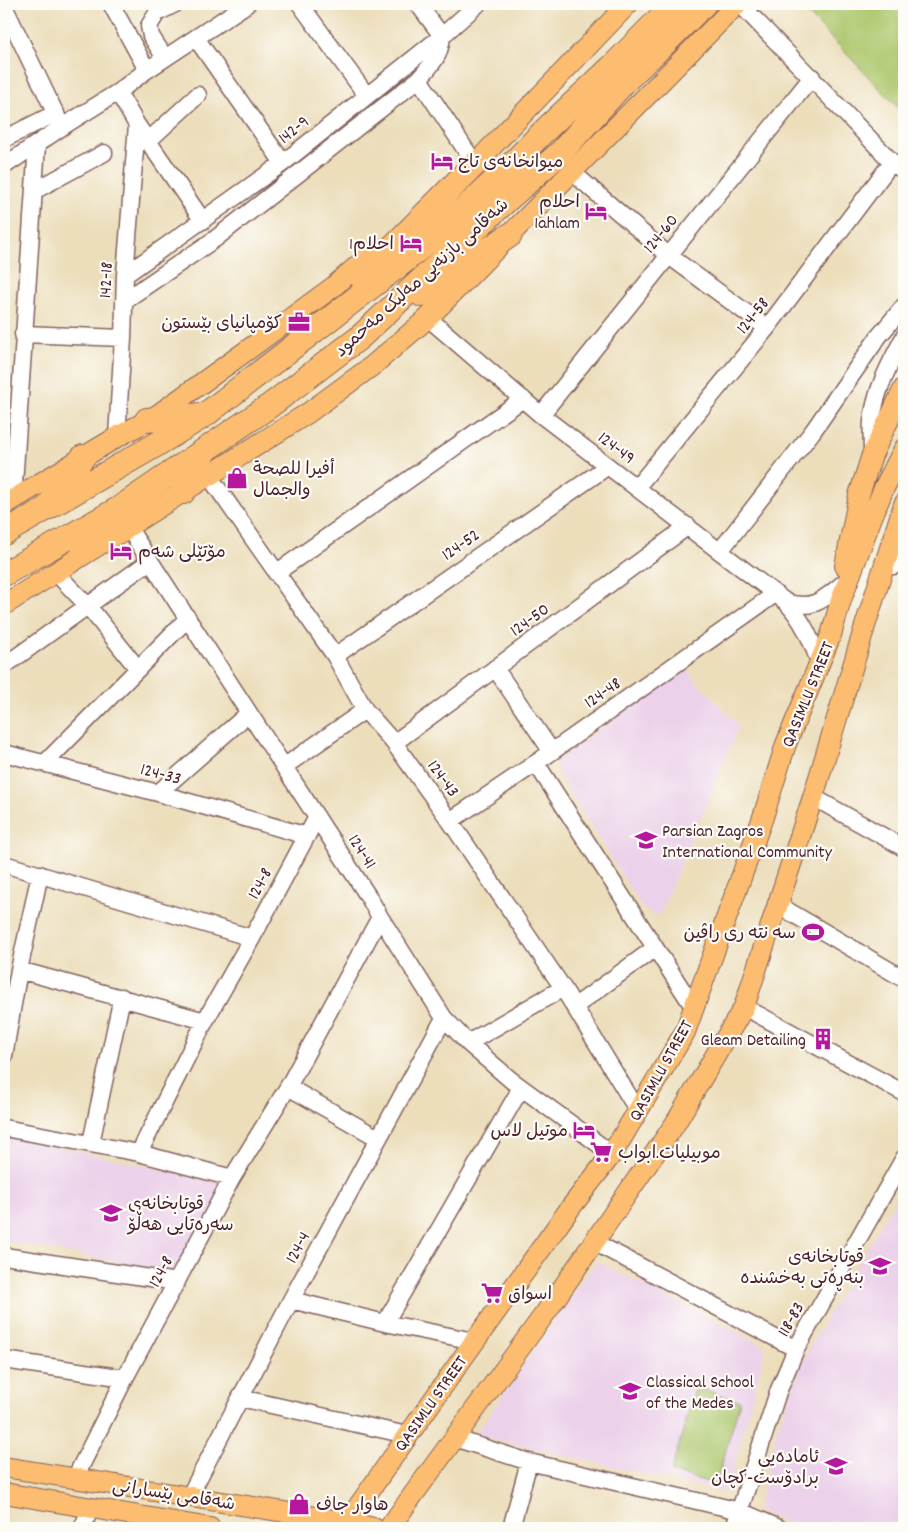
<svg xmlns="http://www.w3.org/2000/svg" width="908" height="1532" viewBox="0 0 908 1532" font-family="Dekko,'Playpen Sans Arabic',sans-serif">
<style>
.built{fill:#ecd1ea}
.green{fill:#adc86e;stroke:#7c744c}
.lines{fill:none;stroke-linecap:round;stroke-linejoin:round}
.minor-casing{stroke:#83625d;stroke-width:19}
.major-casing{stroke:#83625d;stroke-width:22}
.highway-casing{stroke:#83625d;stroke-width:26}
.minor{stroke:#fff;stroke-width:16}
.major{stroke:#fcbd6f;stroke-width:20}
.highway{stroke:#fcbd6f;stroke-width:24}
.labels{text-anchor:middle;stroke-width:4.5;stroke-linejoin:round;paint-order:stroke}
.street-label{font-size:18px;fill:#4a1f2b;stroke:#fdfcf7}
.poi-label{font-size:18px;fill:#4a1f2b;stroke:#fdfcf7;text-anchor:start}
</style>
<rect width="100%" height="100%" fill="#fdfcf7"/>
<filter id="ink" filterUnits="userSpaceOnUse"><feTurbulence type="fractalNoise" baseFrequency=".02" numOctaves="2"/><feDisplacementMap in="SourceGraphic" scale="10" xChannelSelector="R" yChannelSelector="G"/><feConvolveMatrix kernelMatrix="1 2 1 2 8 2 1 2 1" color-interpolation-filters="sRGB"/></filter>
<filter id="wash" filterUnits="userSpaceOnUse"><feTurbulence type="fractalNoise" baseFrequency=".0096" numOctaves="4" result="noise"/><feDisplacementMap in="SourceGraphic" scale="20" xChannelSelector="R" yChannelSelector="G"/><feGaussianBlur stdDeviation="1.12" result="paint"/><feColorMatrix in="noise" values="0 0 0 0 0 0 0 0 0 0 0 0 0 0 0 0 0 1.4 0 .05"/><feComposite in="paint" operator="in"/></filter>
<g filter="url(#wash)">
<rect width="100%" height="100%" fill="#ecdebb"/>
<path class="built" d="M687,671L739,726L659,916L643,909L557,772L556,761L673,676Z
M9,1136L232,1185L188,1275L4,1241V1166Z
M904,1185V1520L899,1528H798L757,1510L779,1423L809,1347Z
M596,1261L766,1347L727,1493L475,1435Z"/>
<path class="green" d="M799,4H904V114Z
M696,1387L740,1401L716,1484L671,1472Z"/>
</g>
<g filter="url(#ink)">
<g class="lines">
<g class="minor-casing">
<path id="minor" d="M111,4L147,70
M300,4L367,96
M740,4L892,162L904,171
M4,6L62,127
M196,38L283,163
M165,58L151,36L149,26L157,13L175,4
M419,79L475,164
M118,92L137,125L203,221
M4,139L56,113
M148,141L198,95
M4,166L62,127L118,92L147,70L247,4
M572,172L668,255L767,328
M34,191L104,153
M125,275L283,163L442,36L478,4
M124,301L215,239L419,79C432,64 440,57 442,36L418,4
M428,318L541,415L786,602C803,620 812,641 820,665
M23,334L123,338
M541,415L812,77
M117,437L123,338L125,275L137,125
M872,453C872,443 871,432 872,421C875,391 890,363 904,337
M209,476L335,656L365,710L394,743L450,821L563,988L638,1111
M637,487L767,328L892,162
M13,499L37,144
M128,527L368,896L380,917L444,1018L468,1043L511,1080L612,1154
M720,551L813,431L879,336L904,306
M894,566L904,558
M55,572L88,606L138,669
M276,573L523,399
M786,602C816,612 826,596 849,579
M335,656L608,466
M4,666L150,561
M495,668L552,752
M394,743L688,526
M4,753L158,793L307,836
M45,763L188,618
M536,763L694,1008
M285,766L365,710
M158,793L249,713
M813,797L904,848
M450,821L536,763L775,594
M4,864L252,938
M778,905L904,979
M19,970L205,1021
M574,1007L655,948
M744,1007L904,1093
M468,1043L563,988
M4,1056L19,970L40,874
M288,1087L378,1138
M4,1128L139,1153L232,1178
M91,1143L122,997
M139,1153L205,1021L252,938L317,817
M594,1242L796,1349
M4,1256L177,1282
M291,1300L385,1323L474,1341
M385,1323L521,1088
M4,1360L125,1378
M240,1398L407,1435
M454,1438L529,1462L740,1511L779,1528
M75,1478L125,1378L232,1178L288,1087L380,917
M189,1497L291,1300L444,1018
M82,1528L91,1508
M511,1528L529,1462
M734,1528L778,1392L796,1349L904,1158"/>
</g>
<g class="major-casing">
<path id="major" d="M463,175L475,164L628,4
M4,505L117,437L156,416L249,349L333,287L377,249
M845,566L859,495L872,455L904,388
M4,605L308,413L372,366L428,318L737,4
M4,1467L347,1522L374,1528
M4,1493L210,1528
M343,1528L462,1359L571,1207L612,1154L685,1032L763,817L786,744L831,635L841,600L872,517L884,488L904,449
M389,1528L549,1308L594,1242L675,1124L744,1007L813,797L865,626L904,504"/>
</g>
<g class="highway-casing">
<path id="highway" d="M362,278L475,164
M422,295L510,235
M147,420L201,415
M183,492L203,454
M51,502L83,457
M4,533L154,446L205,415L407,259L455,218L512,164L543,132L612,67L674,4
M78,540L121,531
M4,574L120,508L268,407L359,338L507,200L561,152L625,81L668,40L704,4"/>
</g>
<use href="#minor" class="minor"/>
<use href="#major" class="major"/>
<use href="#highway" class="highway"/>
</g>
</g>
<defs>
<g id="hotel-bare" transform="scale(1.725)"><path d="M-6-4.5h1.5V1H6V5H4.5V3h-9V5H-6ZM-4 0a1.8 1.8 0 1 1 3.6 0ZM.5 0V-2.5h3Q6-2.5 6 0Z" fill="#b5179e" stroke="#fdfcf7" stroke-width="2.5" paint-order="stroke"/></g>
<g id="office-bare" transform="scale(1.725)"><path d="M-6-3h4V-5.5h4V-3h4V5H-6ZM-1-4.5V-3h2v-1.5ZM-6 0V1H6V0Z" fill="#b5179e" stroke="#fdfcf7" stroke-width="2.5" paint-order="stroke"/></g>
<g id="shop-bare" transform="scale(1.725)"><path d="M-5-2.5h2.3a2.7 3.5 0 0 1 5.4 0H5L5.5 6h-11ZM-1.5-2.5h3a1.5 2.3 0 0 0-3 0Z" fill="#b5179e" stroke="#fdfcf7" stroke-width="2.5" paint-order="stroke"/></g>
<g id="school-bare" transform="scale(1.725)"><path d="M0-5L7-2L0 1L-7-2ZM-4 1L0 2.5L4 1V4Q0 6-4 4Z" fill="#b5179e" stroke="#fdfcf7" stroke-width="2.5" paint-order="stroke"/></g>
<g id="stadium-bare" transform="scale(1.725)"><path d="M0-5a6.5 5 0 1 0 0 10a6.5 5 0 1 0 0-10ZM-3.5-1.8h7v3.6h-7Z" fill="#b5179e" stroke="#fdfcf7" stroke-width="2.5" paint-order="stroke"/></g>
<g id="building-bare" transform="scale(1.725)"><path d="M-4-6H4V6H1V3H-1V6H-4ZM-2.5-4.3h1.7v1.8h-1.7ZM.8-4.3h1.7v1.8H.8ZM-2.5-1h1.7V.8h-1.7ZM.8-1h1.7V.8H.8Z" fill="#b5179e" stroke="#fdfcf7" stroke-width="2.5" paint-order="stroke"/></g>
<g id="supermarket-bare" transform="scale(1.725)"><path d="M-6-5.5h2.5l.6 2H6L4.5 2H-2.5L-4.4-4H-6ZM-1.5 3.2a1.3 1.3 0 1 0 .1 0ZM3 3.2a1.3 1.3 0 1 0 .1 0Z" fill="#b5179e" stroke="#fdfcf7" stroke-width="2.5" paint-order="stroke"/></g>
</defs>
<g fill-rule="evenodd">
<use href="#hotel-bare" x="442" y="161"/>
<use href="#hotel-bare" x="596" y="211"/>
<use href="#hotel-bare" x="411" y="243"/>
<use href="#office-bare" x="299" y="322"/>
<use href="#shop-bare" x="237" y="478"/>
<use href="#hotel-bare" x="121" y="551"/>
<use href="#school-bare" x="646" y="840"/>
<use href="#stadium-bare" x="813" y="932"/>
<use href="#building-bare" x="823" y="1039"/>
<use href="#hotel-bare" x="584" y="1130"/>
<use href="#supermarket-bare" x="601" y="1152"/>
<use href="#school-bare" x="111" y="1213"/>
<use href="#school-bare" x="880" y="1266"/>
<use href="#supermarket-bare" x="492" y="1293"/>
<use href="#school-bare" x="630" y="1391"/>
<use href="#school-bare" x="836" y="1466"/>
<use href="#shop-bare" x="299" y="1504"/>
</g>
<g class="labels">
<g class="street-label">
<text transform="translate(293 129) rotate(-39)" y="6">142-9</text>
<text transform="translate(660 233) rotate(-51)" y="6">124-60</text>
<text transform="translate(421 277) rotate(-42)" y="6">شەقامی بازنەیی مەلیک مەحمود</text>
<text transform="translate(105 280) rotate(-87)" y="6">142-18</text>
<text transform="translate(752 315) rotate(-52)" y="6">124-58</text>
<text transform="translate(617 447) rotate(37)" y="6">124-49</text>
<text transform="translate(460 544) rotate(-35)" y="6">124-52</text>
<text transform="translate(529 619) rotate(-36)" y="6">124-50</text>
<text transform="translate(602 692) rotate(-35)" y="6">124-48</text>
<text transform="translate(807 694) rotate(-68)" y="6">QASIMLU STREET</text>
<text transform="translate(161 773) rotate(15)" y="6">124-33</text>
<text transform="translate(444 778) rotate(54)" y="6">124-43</text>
<text transform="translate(363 851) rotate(57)" y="6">124-41</text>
<text transform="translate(259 883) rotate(-62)" y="6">124-8</text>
<text transform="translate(660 1070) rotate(-61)" y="6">QASIMLU STREET</text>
<text transform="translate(297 1247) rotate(-62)" y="6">124-4</text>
<text transform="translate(160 1271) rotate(-62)" y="6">124-8</text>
<text transform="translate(790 1319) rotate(-61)" y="6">118-83</text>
<text transform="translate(430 1403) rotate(-55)" y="6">QASIMLU STREET</text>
<text transform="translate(174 1494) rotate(9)" y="6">شەقامی بێسارانی</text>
</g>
<g class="poi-label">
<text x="458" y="167">میوانخانەی تاج</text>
<text x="580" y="207" text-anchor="end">احلام<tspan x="580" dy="21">1ahlam</tspan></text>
<text x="394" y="249" text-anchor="end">احلام1</text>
<text x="282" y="328" text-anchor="end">کۆمپانیای بێستون</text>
<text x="253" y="474">أفيرا للصحة<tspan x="253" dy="21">والجمال</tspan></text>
<text x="138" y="557">مۆتێلی شەم</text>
<text x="662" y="836">Parsian Zagros<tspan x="662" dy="21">International Community</tspan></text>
<text x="796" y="938" text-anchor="end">سه نته رى راڤين</text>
<text x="806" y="1045" text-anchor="end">Gleam Detailing</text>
<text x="568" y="1136" text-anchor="end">موتيل لاس</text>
<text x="618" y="1158">موبيليات.ابواب</text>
<text x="128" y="1209">قوتابخانەی<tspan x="128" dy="21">سەرەتایی هەڵۆ</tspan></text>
<text x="864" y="1262" text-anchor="end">قوتابخانەی<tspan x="864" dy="21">بنەڕەتی بەخشندە</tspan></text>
<text x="508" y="1299">اسواق</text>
<text x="646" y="1387">Classical School<tspan x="646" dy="21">of the Medes</tspan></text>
<text x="819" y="1462" text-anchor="end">ئامادەیی<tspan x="819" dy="21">برادۆست-کچان</tspan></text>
<text x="316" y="1510">هاوار جاف</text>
</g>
</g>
<rect width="908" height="1532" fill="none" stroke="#fdfcf7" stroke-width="20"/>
</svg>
